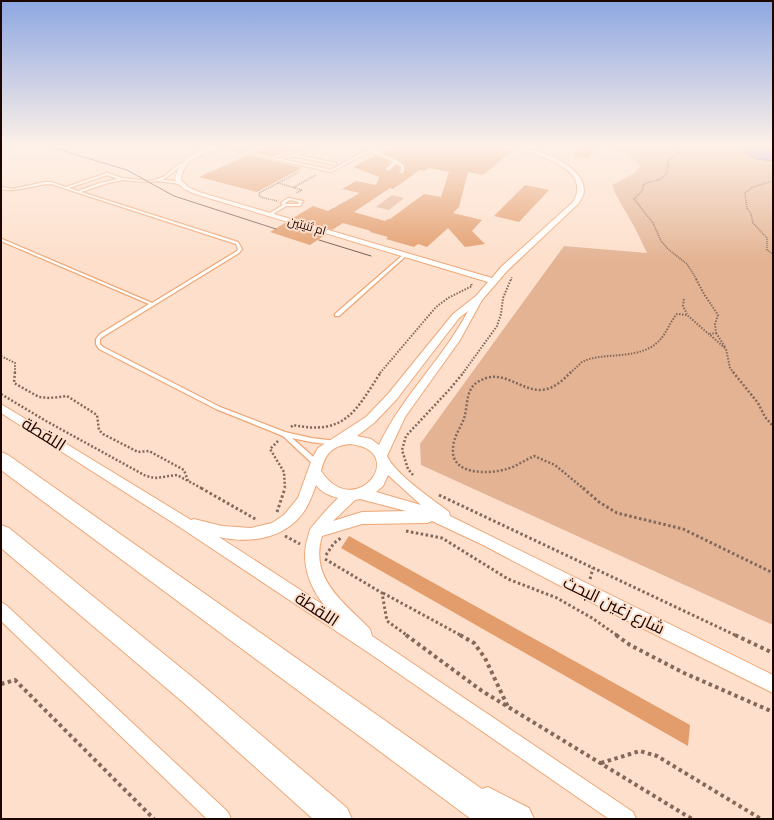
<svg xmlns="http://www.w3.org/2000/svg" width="774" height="820" viewBox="0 0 774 820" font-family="'Archivo Narrow',Cairo,sans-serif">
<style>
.green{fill:#e3b393}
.water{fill:#a493d8;stroke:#7c6997}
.building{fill:#e39c6b;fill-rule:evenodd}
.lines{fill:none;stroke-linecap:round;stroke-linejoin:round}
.service-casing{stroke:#efa776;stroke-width:2.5}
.minor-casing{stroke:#efa776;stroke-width:2}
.primary-casing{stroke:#efa776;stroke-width:2}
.path-far4{stroke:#83695c;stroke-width:1.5;stroke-dasharray:1 1;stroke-linecap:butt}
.path-far3{stroke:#83695c;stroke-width:2;stroke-dasharray:1.5 1.5;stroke-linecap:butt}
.path-far2{stroke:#83695c;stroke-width:2.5;stroke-dasharray:2 2;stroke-linecap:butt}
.path-far1{stroke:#83695c;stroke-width:3;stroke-dasharray:2.5 2.5;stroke-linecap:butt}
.path{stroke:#83695c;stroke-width:4;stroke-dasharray:3.5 3.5;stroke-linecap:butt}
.service{fill:#fff;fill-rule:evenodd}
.minor{fill:#fff;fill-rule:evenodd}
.primary{fill:#fff;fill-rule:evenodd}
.tram{stroke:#6d5248;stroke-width:1}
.labels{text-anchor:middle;stroke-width:4;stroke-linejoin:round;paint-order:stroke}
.far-street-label{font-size:12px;fill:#1e0600;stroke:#fddfcb}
.near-street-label{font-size:17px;fill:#1e0600;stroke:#fddfcb}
</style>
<rect width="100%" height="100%" fill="#fddfcb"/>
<path class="green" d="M608,146H773V625L421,465L420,444L564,246L647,253L635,228L615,193L612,185L635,173L640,166L629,154Z
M392,195L404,198L389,210L376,207Z"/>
<path class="water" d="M739,146H773V161C766,160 754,160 748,154C745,150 744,148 739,146Z"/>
<path class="building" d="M267,146H299V149L273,156L254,152Z
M395,146H507L503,149L512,151L483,175L468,172L459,207L453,213L482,220L472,231L485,244L465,247L448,228L427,247L418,244L414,247L386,239L388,237L370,232L371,231L343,223L332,230L293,218L313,206L328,211L360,193L342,189L356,181L376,185L379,177L353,167L376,155L391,162L386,167V171H390L396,165L400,167L399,174H403L405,170L404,164L382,153ZM429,168L449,172L441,197L424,194L390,219H388L385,221L354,212L390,188L393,189L420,170L424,171Z
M581,146H583L595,148L588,158L573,156Z
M248,155L265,159L302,168L257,192L199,177Z
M525,185L549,190L519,222L494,216Z
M285,223L325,235L310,245L270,232Z
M349,536L690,725L688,746L341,548Z"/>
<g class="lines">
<g class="service-casing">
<path id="service" d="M215,146H219L278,159L319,146H323L296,155L336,163V165L293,156L281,159L331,170L361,153L370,151L360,146H363L397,161L403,165L404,170L402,173H400L402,170L401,166L396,163L389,170H387V168L394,162L372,152L363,155L331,172Z
M181,163L183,164L167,177L162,180L174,181L184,184V186L174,183L158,181L146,182L123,180L108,183L81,192L238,242L242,249L239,253L104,336L100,339V344L103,347L220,407L285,432L311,438L336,441L337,443L336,445H334L311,442L292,438L318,461L319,463L318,465H314L283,436L216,409L99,349L96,344V339L100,334L149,304L1,241V239H2L152,303L237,251L238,249L236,244L51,184C34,184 18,193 1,189V187L13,189L44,182H51L66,187L107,173L122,178L146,181L155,180L165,176L175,167ZM107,175L118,179L100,183L78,191L69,188Z
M288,198L303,201L300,206H286L270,216H268V214L283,205L281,203L282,202ZM290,200L299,202L298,204H286L285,203Z
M404,254L407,255L339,316H335V314Z"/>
</g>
<g class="minor-casing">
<path id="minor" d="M212,146H220C203,158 184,154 181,180L188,187L199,192L492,278L501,267L573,202C590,174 553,160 532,153C525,151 517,150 511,146C533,146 584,164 584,190C584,195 581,200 578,204L507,271L482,300L460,340L405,417L387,456C395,474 432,499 449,512L450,516L773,675V693L608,611L483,545L432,521L427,523L362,524L322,536C309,579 344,602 370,629L372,636L633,812L636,819H609L369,653L178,526L1,413V404L191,520L194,519L222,526L251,528L272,523L284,515L298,498L312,459L318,448L366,417L388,394L453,314L476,296L488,282L195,194L184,189L175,180C178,159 195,153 212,146ZM468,311C443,359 402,396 379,445L371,439L357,436L374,423L396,400L459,318ZM349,444C411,449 356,524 321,471C325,454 332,446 349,444ZM388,475L421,505L376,492L383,486ZM316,485C321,492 330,496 338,498C328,508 319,518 311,528C309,531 309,534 308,537C300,561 309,587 325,606L219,537C250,544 286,539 305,510C310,502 313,493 316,485ZM360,499L406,511L362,512L333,521L355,500Z
M1,602L6,605L228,812L231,819H207L1,621Z"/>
</g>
<g class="primary-casing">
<path id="primary" d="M1,452L8,455L482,789L488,787L529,808L534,819H471L1,470Z
M1,525L9,528L202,685L347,808L352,819H313L184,703L1,548Z"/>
</g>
<path class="path-far4" d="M661,146L676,148L680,152L668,161C668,181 661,178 644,184L642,191L634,199L653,223L661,241L668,249L687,264L697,280
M1,151L13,146
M773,181L753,187L745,193L747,208L751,214L753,223L767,238V250L773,254
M278,183L302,190L296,193
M294,187L316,175
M277,201L260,197L259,193L299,172
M511,280L512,277"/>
<path class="path-far3" d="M696,279L704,294L718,315L715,324L716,333L710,334
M684,299L683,306L687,314
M716,333L725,347
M1,356L15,363V373
M380,373L436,307L448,298L472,286L471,283
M463,373L497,326L501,314L503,298L511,279
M570,373L582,362L589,359C612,353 642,359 660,340C667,332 670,322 677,314L687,315L726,349L730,368L734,373"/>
<path class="path-far2" d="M15,372L14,383L39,397L50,398L67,396L97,415L99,430L103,434L138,452L149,451L184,470L188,481
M571,372C565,378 558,385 550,388C527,397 509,371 486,378C481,380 476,382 473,386C465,396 468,410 463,421C459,430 453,439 453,449C451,476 490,474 507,469C517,466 525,460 534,456L555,465L584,489
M733,372L758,403L765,417L773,426
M1,394L46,421L146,476L155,478L177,475L203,489
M291,427L293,425C346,436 356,410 381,372
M278,441L270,449L284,472L285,489
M413,475L408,469L402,450L406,436L449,390L464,372"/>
<path class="path-far1" d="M201,488L257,520
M583,488L599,502L617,513L683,529L773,573
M439,495L737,636
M277,512L285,488
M406,531L442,538L508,579L557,598L592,618L618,636
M285,536L300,544
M326,555L334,543L341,538
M325,559L382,593L387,621L408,636
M590,579L593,568
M383,593L462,636"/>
<path class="path" d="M406,635L482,691L692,819
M460,635L474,643L485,658L508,707
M616,635L630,645L684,673L773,712
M735,635L773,653
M1,684L15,680L154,819
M601,763L640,751L657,756L761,819"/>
<use href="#service" class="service"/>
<use href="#minor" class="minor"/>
<use href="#primary" class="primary"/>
<path class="tram" d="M47,146L127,170L174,196L276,229
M319,240L371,256"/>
</g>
<linearGradient id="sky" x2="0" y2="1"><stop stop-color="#8da7e2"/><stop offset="0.56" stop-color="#fef1e8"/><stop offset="1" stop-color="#fef1e8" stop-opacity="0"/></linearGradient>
<rect width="774" height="261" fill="url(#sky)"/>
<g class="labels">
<g class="far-street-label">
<text transform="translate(307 226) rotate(16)" y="4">ام ثنيتين</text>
</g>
<g class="near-street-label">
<text transform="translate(44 434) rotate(32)" y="6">اللقطة</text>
<text transform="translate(614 605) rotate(26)" y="6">شارع زغين البحث</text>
<text transform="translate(317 609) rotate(33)" y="6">اللقطة</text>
</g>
</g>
<rect width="774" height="820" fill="none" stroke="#1e0600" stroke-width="4"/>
</svg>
